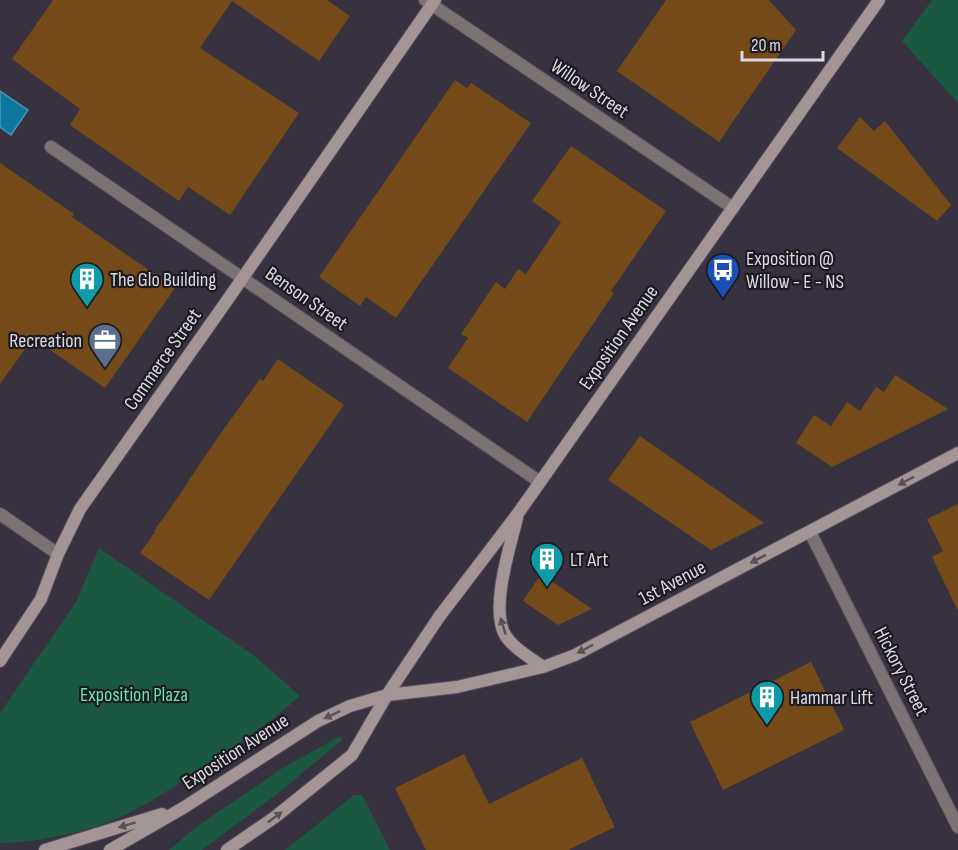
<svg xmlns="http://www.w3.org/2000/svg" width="958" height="850" viewBox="0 0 958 850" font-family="'Sofia Sans Condensed',sans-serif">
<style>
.green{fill:#1a5841}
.water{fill:#0e779f;stroke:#4c94b3;stroke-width:1.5}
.building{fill:#744b18}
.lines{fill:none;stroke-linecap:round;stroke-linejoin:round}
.street-casing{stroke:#554f5d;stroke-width:14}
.secondary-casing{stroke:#554f5d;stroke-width:14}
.street{stroke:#7b7273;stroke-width:12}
.secondary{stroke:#a39496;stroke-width:12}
.oneway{fill:#595156}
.labels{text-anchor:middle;stroke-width:4.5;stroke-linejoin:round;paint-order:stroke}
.street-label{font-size:20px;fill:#dcd9e2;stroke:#1d1b21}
.poi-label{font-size:20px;fill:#dcd9e2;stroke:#1d1b21;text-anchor:start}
.park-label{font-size:20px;fill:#65e5b2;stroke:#1d1b21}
</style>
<rect width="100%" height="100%" fill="#373140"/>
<path class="green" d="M932,0H958V103L902,41Z
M99,548L256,657L300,696C268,724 233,750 196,773C173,787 150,803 125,815C91,831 37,843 0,843V713L76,602Z
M340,736L342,740L281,791L202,850H169L195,828L281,769Z
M354,795H362L390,850H285Z"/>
<path class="water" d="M0,91L28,110L11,135L0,127Z"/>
<path class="building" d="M53,0H327L350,16L319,61L232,1L200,48L299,113L230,215L188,187L179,201L70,125L80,109L12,59Z
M666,0H769L796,30L719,142L617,71Z
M455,80L467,88L471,83L531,123L396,318L366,297L360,306L319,277Z
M860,117L874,131L885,121L951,205L937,221L837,148Z
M571,146L666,211L611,291L614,293L527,422L448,368L468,338L461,334L496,282L505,289L518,269L526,274L561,222L532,201Z
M0,163L74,214L72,217L175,288L105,388L33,338L0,384Z
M278,359L344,405L209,600L140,553L155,532L154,531L188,483H187L221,433L260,379L263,381Z
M895,375L948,409L832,467L796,443L814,415L831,426L847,402L860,411L876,387L884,392Z
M640,436L764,523L711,550L608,480Z
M958,504V611L932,557L943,551L927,519Z
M541,574L592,609L558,625L523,601Z
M811,662L844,730L723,790L690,722Z
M464,754L489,804L582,758L615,827L568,850H426L395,788Z"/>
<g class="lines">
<g class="street-casing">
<path id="street" d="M425,0L733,208
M51,147L540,482
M0,514L58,554
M810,532L958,827"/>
</g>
<g class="secondary-casing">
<path id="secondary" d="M517,518C510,547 491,605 504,633C511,647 531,658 543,667
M0,661L41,599L58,554L80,509L226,302L435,0
M45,850L162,814
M110,850L183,808L318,721L350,706L387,695L457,687L543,667L575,655L958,453
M227,850L275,817L352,755L387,695L439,617L519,512L879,0"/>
</g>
<use href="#street" class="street"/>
<use href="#secondary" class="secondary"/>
</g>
<defs><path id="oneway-solid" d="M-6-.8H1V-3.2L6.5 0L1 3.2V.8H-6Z" transform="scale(1.5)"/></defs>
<g class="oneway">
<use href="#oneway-solid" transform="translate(906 481) rotate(152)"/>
<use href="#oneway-solid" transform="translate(758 559) rotate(153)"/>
<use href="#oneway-solid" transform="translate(503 626) rotate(-107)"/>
<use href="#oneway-solid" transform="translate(585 649) rotate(152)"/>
<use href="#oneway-solid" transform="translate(332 715) rotate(155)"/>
<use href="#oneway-solid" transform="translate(275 817) rotate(-37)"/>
<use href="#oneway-solid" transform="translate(127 825) rotate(163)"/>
</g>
<defs>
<g id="bus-pin" transform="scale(1.725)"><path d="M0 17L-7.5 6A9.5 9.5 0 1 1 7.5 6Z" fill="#1a4fb4" stroke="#1d1b21"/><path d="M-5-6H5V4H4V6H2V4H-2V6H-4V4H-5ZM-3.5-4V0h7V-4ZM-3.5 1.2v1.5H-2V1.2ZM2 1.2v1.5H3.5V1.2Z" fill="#fff"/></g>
<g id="building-pin" transform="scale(1.725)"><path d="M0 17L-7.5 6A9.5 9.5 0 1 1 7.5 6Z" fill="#0f9aa8" stroke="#1d1b21"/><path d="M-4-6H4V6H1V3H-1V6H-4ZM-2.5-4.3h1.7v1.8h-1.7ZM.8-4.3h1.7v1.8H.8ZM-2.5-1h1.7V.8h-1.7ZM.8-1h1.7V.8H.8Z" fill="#fff"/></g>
<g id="office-pin" transform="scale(1.725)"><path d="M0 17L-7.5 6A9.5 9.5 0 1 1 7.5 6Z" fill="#5c6f8a" stroke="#1d1b21"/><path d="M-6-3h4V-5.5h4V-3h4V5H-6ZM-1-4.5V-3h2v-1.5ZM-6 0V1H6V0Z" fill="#fff"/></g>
</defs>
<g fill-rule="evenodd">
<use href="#bus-pin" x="723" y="270"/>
<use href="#building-pin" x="87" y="279"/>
<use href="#office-pin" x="105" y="340"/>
<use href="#building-pin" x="547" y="559"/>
<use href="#building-pin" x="767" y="697"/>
</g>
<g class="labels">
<g class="street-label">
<text transform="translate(590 88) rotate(34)" y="7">Willow Street</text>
<text transform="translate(307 298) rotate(35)" y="7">Benson Street</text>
<text transform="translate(618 337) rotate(-55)" y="7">Exposition Avenue</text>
<text transform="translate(162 359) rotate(-55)" y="7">Commerce Street</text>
<text transform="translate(672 582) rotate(-28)" y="7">1st Avenue</text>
<text transform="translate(902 671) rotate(63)" y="7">Hickory Street</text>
<text transform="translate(235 751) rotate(-33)" y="7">Exposition Avenue</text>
</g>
<g class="poi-label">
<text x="746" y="265">Exposition @<tspan x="746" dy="23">Willow - E - NS</tspan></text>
<text x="110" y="286">The Glo Building</text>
<text x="82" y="347" text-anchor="end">Recreation</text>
<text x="570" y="566">LT Art</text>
<text x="790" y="704">Hammar Lift</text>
</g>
<g class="park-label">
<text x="134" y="701">Exposition Plaza</text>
</g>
</g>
<path d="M742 51v9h81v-9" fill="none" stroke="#dcd9e2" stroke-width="3"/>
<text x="751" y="51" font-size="18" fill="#dcd9e2" stroke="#1d1b21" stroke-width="4.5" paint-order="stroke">20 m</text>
</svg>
